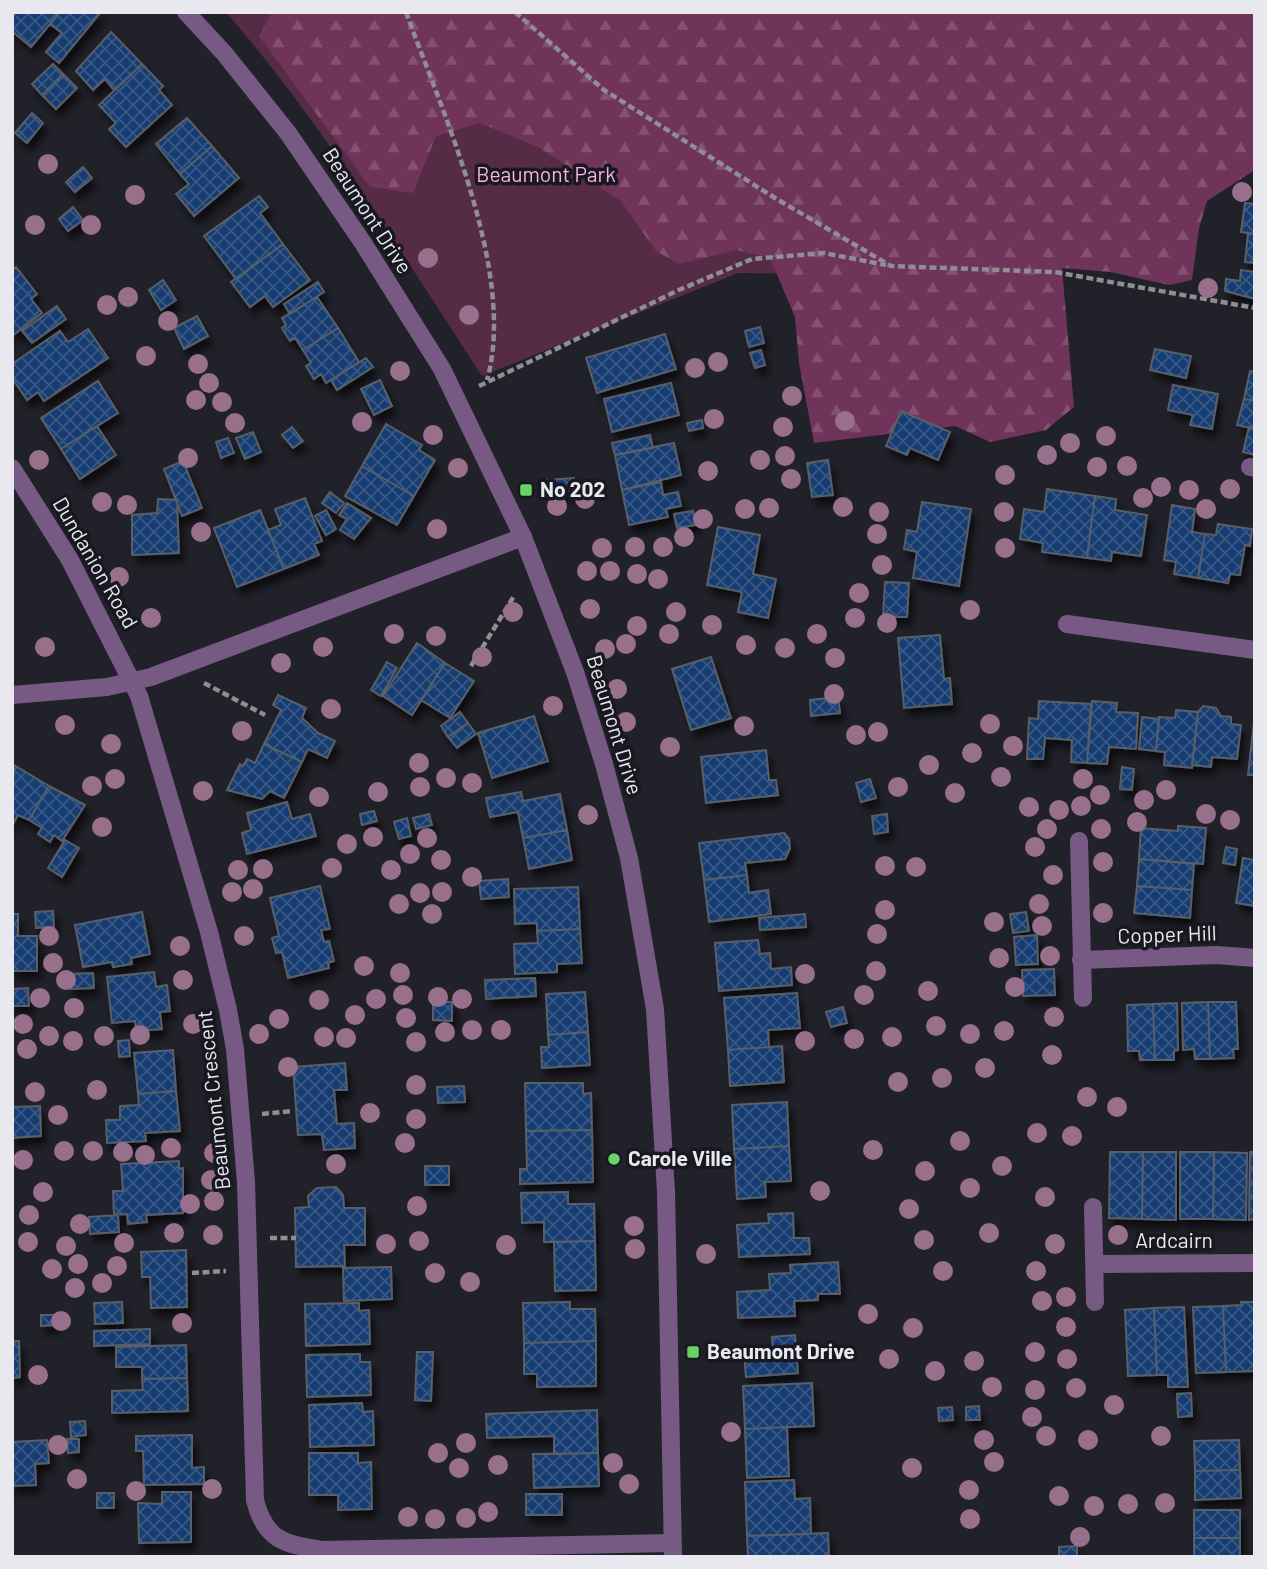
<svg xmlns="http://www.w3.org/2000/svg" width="1267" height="1569" viewBox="0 0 1267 1569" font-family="Barlow,sans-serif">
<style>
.green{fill:#552b45}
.forest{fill:url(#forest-firs)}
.building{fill:url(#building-cross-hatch);stroke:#585f68;stroke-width:2;filter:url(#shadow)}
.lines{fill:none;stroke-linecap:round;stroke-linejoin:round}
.path{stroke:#8e8e95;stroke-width:4.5;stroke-dasharray:7 3.5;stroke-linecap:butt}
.minor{stroke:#775a84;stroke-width:18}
.tertiary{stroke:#775a84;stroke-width:18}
.tree{fill:#99708c}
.poi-dot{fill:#66d466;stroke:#181821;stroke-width:2.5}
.labels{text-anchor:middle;stroke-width:7;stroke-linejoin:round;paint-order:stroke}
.park-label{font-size:21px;fill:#fcb0dd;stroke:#181821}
.street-label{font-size:21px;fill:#e8e8ee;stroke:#181821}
.poi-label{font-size:21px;font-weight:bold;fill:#e8e8ee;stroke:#181821;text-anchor:start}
</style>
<defs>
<pattern id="forest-firs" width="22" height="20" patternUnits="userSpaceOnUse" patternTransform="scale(1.75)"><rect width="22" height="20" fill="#703359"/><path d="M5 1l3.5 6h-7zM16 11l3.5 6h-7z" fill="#845171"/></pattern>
<pattern id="building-cross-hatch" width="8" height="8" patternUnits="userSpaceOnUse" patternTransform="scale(1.75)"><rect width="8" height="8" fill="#173c71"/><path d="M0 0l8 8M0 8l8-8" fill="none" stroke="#395886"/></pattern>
<filter id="shadow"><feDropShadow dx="4.5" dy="8" stdDeviation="3.5" flood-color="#0009"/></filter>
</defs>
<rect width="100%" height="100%" fill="#21212a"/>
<path class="green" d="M226,12H1255L1023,277L738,273L482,376C401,252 323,125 226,12Z"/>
<path class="forest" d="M272,12H1255V170L1207,201L1199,228L1192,280L1169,285L1111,272L1062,268L1074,407L1046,430L990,442L955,426L814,443L799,363L795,317L770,258L736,250L679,264L656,251L621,201L538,147L480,123L436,136L413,193L370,187L259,36Z"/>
<path class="building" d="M12,12H60L31,47L12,31Z
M60,12H101L59,63L46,52L62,33L50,24Z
M111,32L142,64L114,90L105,79L93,90L76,71Z
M53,64L63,74L42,95L32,84Z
M142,64L163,86L159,90L172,105L126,147L109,129L116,123L99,105Z
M63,74L77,88L56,109L42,95Z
M32,113L43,123L27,143L15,133Z
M187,118L212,146L180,174L156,144Z
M212,146L239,178L194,216L176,194L189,184L180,174Z
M83,167L92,178L75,192L66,182Z
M259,196L268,207L260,213L283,244L236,279L204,236Z
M1245,203L1255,204V234L1241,232Z
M73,207L83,220L68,231L59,219Z
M1248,233L1255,234V263L1245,262Z
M283,244L310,280L273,307L265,296L250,307L231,282Z
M16,267L37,294L31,299L42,313L12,336V270Z
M1241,270L1255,272V299L1225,291L1226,279L1240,281Z
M163,280L176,300L161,310L149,290Z
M318,282L324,292L290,314L284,304Z
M317,297L338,328L303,350L295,338L290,341L282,328L286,325L282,318Z
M57,306L66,319L32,343L22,331Z
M197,316L208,336L184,349L174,328Z
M760,327L764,343L749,347L745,331Z
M338,328L359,362L326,383L321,374L314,379L306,366L311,363L303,350Z
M88,329L108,358L44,401L38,392L27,400L12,378V364L60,331L68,342Z
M665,334L676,369L597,393L586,358Z
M1155,349L1191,356L1186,378L1150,370Z
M761,350L765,365L755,368L750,353Z
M366,358L373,367L337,390L331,380Z
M1250,371L1255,372V401L1244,399Z
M380,380L392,406L374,415L361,389Z
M98,381L118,413L61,449L41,418Z
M671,383L679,415L612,432L604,399Z
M1173,385L1218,394L1212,429L1190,425L1193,415L1168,410Z
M1244,399L1255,401V429L1237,425Z
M901,411L950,432L938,460L910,448L907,455L886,446Z
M702,420L703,428L689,431L687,423Z
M386,424L422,445L419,450L435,460L414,496L362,466Z
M97,426L116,455L80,479L61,449Z
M292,427L303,441L293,448L282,435Z
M1249,427L1255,429V455L1243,452Z
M253,432L261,452L245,459L236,438Z
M650,435L653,448L615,455L612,443Z
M228,438L234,453L221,458L216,442Z
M674,443L681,475L622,490L615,455Z
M828,460L833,495L812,497L807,463Z
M183,461L202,508L182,516L164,469Z
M362,466L414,496L397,525L345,496Z
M574,478L575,492L548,493L547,480Z
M661,482L663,495L678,492L681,506L666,509L668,517L629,525L622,490Z
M1047,489L1095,496L1087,558L1042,552L1043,543L1020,539L1024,509L1044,512Z
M330,492L344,503L336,513L322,503Z
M1095,496L1116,499L1115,510L1147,515L1141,556L1112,552L1111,561L1087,558Z
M305,498L322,541L314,544L319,555L284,569L268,530L281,525L275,509Z
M158,499L177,500L179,553L132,555V515L157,513Z
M922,502L971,509L959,586L913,578L917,552L904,549L907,530L917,532Z
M347,503L371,518L354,539L340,530L347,519L339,515Z
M1172,505L1195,509L1192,532L1205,534L1198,578L1174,574L1176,562L1164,560Z
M260,510L284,569L237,587L214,528Z
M326,510L336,529L326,535L315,516Z
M693,511L696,525L677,528L674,514Z
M1218,524L1252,529L1250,546L1245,545L1240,575L1230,574L1228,583L1198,578L1205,534L1216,535Z
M718,527L760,535L753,574L776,579L768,618L738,612L742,592L707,585Z
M885,582L909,583L907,617H883Z
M940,635L944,679L950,678L952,704L904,708L898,638Z
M417,643L445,663L412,715L383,696Z
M711,657L731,718L691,730L672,669Z
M387,662L397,668L381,696L371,690Z
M445,663L474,681L450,718L421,700Z
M278,695L306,708L302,718L318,733L335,741L327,758L308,749L302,762L264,744L281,710L273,705Z
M838,697L840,713L811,716L810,700Z
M1039,701L1091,704L1087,763L1071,762L1072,740L1045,738L1043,759H1027L1029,718L1038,719Z
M1092,701L1117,703L1116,712L1138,713L1136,749L1109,747L1107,764L1087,763Z
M1203,706L1216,708L1221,716L1231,717V724L1241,725L1237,759L1212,757L1211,767L1192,765L1198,712Z
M1176,710L1198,712L1192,768L1164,765L1165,752L1156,751L1159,717L1175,718Z
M460,712L468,723L448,737L441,726Z
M534,716L548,761L492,778L478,733Z
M1142,717L1159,719L1156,751L1139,749Z
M1254,722H1255V775H1248Z
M468,723L476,734L457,748L448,737Z
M264,744L302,762L284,798L270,791L262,799L227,790L240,764L243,766L247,759L255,763Z
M766,750L769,780H776L778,795L706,803L701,757Z
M14,765L49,786L29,820L18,815L12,826Z
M1122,767L1134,769L1132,790L1120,789Z
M870,779L876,798L861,802L856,783Z
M49,786L85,805L62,841L54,835L50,842L38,834L42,828L29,820Z
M521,792L523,801L560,794L567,830L523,838L518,812L490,817L486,798Z
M287,802L292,819L310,814L316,836L247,854L242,833L251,830L247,813Z
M374,811L377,821L362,825L360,814Z
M429,814L432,825L416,829L413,818Z
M887,814L888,832L874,834L872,816Z
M407,818L411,836L399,839L394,822Z
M1178,826L1206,828L1203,864L1139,859L1141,828L1178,831Z
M567,830L572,860L529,869L523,838Z
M784,833L789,839L790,849L785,859L745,863L747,875L704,880L699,843Z
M65,840L79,848L62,877L48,868Z
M1226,847L1237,849L1235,865L1223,863Z
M1243,858L1255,860V906L1236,903Z
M1139,859L1194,864L1192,890L1137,886Z
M747,875L749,893L768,890L771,914L709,922L704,880Z
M508,879L509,897L481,899L479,881Z
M320,886L330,929L321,930L324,942L329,941L334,961L328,963L329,968L288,978L282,952L276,953L272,938L279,936L270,898Z
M1137,886L1192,890L1190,918L1134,913Z
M578,887L580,929L537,931V923L515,924L514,889Z
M53,911L54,927L36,928L35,912Z
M142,912L150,954L131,958L132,964L113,967L112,962L83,967L75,925Z
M1026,912L1029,931L1013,933L1010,914Z
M12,914H18V936H37V971H12Z
M805,914L806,927L760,930L759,918Z
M580,929L582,963L557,964V972L515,974L514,944L538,943L537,931Z
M1037,935L1038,964L1016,965L1014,937Z
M758,940L760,954L770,953L771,969L791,967L792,985L719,991L715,943Z
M1054,969L1055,995L1023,996L1022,970Z
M154,972L156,987L167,985L170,1011L160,1012L162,1029L136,1031L135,1021L112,1023L107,977Z
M93,973L94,988L70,989V974Z
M535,978L536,996L486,999L485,980Z
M28,988L29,1006H12V989Z
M585,992L588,1032L548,1035L546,994Z
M797,993L800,1028L768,1030L769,1047L728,1050L724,998Z
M433,1002H452V1021L433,1020Z
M1208,1002H1236L1238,1049H1233L1234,1058L1210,1059Z
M1208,1002L1210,1059H1195L1194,1049L1183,1050L1182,1003Z
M1177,1003L1178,1050L1174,1051V1060H1155L1153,1004Z
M1153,1004L1155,1060H1140L1139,1051H1128L1127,1005Z
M843,1007L847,1023L831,1027L826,1012Z
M588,1032L590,1065L542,1068L541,1047H549L548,1035Z
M129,1040L130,1056L119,1057L118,1041Z
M782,1046L784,1082L730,1086L728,1050Z
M173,1050L176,1091L138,1094L134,1053Z
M345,1063L347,1090H334L337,1124L354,1123L355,1148L324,1150L322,1134L298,1135L293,1067Z
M525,1083H583V1094L591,1093L592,1130L526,1131Z
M464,1086L465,1102L438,1103L437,1087Z
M176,1091L180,1131L145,1133L146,1141L107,1143L106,1120H120V1106L139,1105L138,1094Z
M787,1102L789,1146L734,1149L732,1105Z
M40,1106L41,1136L12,1138V1107Z
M592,1130L593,1182L520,1184V1169H527L526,1131Z
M789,1146L791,1181L765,1182L766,1197L737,1199L734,1149Z
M1110,1152H1143L1142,1219L1109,1218Z
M1143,1152H1176V1220L1142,1219Z
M1180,1152H1214L1213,1219H1180Z
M1214,1152L1247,1153L1246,1220L1213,1219Z
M1250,1152H1255V1219L1249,1220Z
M179,1161V1169L183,1168V1213L146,1215L147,1222L128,1224L127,1214L114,1215L113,1191H123L121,1164Z
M425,1166H449V1185H425Z
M336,1187L343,1195L344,1208H365V1245H344L345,1266L296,1267L295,1208L309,1207L308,1196L317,1188Z
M568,1192V1204H594L595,1241L544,1242V1222L522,1223L521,1193Z
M793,1213L794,1238H809L810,1254L739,1257L737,1225L769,1223L768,1214Z
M118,1215L119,1232L90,1234L89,1217Z
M595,1241L596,1290L555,1291L554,1242Z
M186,1250L187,1307L151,1308L150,1277H142L141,1252Z
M838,1262L840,1294H818V1300L794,1301L795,1316L738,1318L737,1292L770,1290L769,1274L791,1273L790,1265Z
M391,1267L392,1299L344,1301L343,1268Z
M122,1302L123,1323L95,1324L94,1303Z
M570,1302V1309H595L596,1341L524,1343L523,1303Z
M1241,1302H1255V1371L1226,1372L1223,1306L1241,1305Z
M359,1303V1311L369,1310L370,1344L306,1346L305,1304Z
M1223,1306L1226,1372L1196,1373L1193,1307Z
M1184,1307L1188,1387H1168V1375H1157L1154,1308Z
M1154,1308L1157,1375L1128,1376L1125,1310Z
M41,1315H56V1325L41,1326Z
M150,1329V1344L94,1346V1331Z
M795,1335L798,1373L746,1377L744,1354L773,1351L772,1337Z
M12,1341H19L20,1377L12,1378Z
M596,1341V1386L537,1387V1374H524V1343Z
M186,1345L187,1378L142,1379V1367H116V1347Z
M417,1352H433L431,1401L415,1400Z
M360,1354V1362H370L371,1395L307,1397L306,1355Z
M187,1378L188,1411L112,1413V1391L143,1390L142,1379Z
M812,1383L814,1426L745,1429L743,1386Z
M1191,1393L1192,1416L1178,1417L1177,1394Z
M362,1403L363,1412L373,1411L374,1445L310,1447L309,1405Z
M979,1406L980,1420H966V1407Z
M952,1407L953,1420L939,1421L938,1408Z
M597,1410L598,1453L554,1454V1436L487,1438L486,1414Z
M85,1421L86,1435L71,1437L70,1422Z
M787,1427L789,1476L747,1478L745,1429Z
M192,1435V1468L204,1467V1484L144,1485L143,1451H136V1436Z
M67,1439H79V1452L68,1453Z
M47,1440L49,1463L35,1464L36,1485L12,1486V1442Z
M1239,1440L1240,1470L1195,1471L1194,1441Z
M309,1453H358V1463L371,1462L372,1509L338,1510V1495H309Z
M598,1453L599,1486L534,1488L533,1454Z
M1240,1470L1241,1498L1195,1500V1471Z
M794,1480L795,1499L810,1498L811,1534L747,1536L745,1482Z
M162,1492H191V1542L139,1543L138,1503L162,1504Z
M97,1493H114V1508H97Z
M526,1494H562V1515H526Z
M1194,1510H1240V1538H1194Z
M828,1533L829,1557H748L747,1536Z
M1194,1538H1240V1557H1194Z
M1077,1546V1557H1059V1547Z"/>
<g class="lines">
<path class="path" d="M406,12C443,114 517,274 487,380
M515,12L604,90L775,198L891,266L1055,272L1255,308
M479,386L681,289L752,259L824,253L886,265
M471,666L514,596
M204,683L265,715
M262,1114L293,1111
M270,1238H296
M192,1273L226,1271"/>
<path class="minor" d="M1250,467L1255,468
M12,468L70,560L139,696L209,932L228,1010L235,1049L246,1182L255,1500C265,1541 285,1544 322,1550L672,1543
M1067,624L1255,650
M12,695L107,687L151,677L523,537
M1079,841L1083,998
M1081,960L1217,955L1255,958
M1093,1207L1095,1302
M1094,1264L1255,1263"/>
<path class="tertiary" d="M186,12L224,53L288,133L363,243L442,369L523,537L575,672L604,764L629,858L655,1009L666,1192L673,1557"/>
</g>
<g class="tree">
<circle cx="48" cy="164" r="10"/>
<circle cx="1242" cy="192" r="10"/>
<circle cx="135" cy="195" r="10"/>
<circle cx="35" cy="225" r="10"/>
<circle cx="91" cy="225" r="10"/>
<circle cx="428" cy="258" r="10"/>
<circle cx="1208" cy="288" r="10"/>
<circle cx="128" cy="297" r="10"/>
<circle cx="107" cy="305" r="10"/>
<circle cx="469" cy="315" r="10"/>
<circle cx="168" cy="321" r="10"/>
<circle cx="146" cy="356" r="10"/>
<circle cx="718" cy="362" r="10"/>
<circle cx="198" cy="364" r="10"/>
<circle cx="695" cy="368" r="10"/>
<circle cx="400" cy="371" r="10"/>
<circle cx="209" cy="383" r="10"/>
<circle cx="792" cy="396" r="10"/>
<circle cx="196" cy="400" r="10"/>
<circle cx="222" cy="402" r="10"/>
<circle cx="714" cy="419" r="10"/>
<circle cx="845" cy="421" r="10"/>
<circle cx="362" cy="422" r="10"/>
<circle cx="235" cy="423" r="10"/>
<circle cx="783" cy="427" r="10"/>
<circle cx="433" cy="435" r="10"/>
<circle cx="1106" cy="436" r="10"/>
<circle cx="1070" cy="443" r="10"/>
<circle cx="1047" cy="455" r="10"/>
<circle cx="785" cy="456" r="10"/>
<circle cx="188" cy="458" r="10"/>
<circle cx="39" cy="460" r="10"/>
<circle cx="760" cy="460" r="10"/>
<circle cx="1127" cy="466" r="10"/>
<circle cx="1097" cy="467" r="10"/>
<circle cx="458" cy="468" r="10"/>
<circle cx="708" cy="471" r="10"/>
<circle cx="1005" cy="475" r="10"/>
<circle cx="791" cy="479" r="10"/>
<circle cx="1161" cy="487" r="10"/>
<circle cx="1230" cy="489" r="10"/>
<circle cx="1189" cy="490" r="10"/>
<circle cx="1143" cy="498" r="10"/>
<circle cx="585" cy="499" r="10"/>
<circle cx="102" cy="502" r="10"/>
<circle cx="127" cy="505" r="10"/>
<circle cx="557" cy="506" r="10"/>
<circle cx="843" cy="507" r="10"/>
<circle cx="769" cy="508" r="10"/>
<circle cx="745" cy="509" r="10"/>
<circle cx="1206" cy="509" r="10"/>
<circle cx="879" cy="512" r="10"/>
<circle cx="1004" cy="512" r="10"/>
<circle cx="703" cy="519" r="10"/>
<circle cx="437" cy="529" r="10"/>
<circle cx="201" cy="532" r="10"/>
<circle cx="877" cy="534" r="10"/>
<circle cx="684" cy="537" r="10"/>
<circle cx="635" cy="547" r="10"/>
<circle cx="663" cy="547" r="10"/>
<circle cx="602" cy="548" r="10"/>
<circle cx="1005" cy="548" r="10"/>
<circle cx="882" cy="565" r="10"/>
<circle cx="587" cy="571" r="10"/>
<circle cx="610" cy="571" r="10"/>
<circle cx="637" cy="574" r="10"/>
<circle cx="119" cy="577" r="10"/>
<circle cx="658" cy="579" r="10"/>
<circle cx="859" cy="593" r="10"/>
<circle cx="590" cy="609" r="10"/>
<circle cx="970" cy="610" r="10"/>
<circle cx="513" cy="612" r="10"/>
<circle cx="676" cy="612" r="10"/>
<circle cx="151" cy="618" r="10"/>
<circle cx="855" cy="618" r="10"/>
<circle cx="887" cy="623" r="10"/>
<circle cx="712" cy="625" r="10"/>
<circle cx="637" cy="626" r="10"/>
<circle cx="394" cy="634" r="10"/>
<circle cx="669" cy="634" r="10"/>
<circle cx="817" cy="634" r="10"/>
<circle cx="436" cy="636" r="10"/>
<circle cx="626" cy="644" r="10"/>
<circle cx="746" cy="645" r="10"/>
<circle cx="45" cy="647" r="10"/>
<circle cx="323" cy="647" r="10"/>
<circle cx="785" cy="648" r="10"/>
<circle cx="605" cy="649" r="10"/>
<circle cx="482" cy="657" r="10"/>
<circle cx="835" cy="658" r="10"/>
<circle cx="281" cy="663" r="10"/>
<circle cx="617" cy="689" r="10"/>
<circle cx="834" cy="694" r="10"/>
<circle cx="553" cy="706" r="10"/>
<circle cx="331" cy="709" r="10"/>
<circle cx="626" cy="722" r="10"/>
<circle cx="990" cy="724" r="10"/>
<circle cx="65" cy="725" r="10"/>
<circle cx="744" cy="726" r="10"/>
<circle cx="242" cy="731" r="10"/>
<circle cx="878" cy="732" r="10"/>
<circle cx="856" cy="735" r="10"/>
<circle cx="111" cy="744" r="10"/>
<circle cx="1013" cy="746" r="10"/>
<circle cx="670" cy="747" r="10"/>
<circle cx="972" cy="753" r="10"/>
<circle cx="419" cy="763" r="10"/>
<circle cx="929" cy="765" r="10"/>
<circle cx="1001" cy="777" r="10"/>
<circle cx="446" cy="778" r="10"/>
<circle cx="115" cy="779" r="10"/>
<circle cx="1083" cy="779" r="10"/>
<circle cx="472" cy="783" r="10"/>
<circle cx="92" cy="786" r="10"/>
<circle cx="420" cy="787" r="10"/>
<circle cx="898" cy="787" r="10"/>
<circle cx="1166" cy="790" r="10"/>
<circle cx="203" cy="791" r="10"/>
<circle cx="378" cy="792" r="10"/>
<circle cx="955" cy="793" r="10"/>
<circle cx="1100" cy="795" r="10"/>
<circle cx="319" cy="797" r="10"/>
<circle cx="1144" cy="800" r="10"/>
<circle cx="1081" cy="806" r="10"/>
<circle cx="1029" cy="807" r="10"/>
<circle cx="1059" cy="810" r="10"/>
<circle cx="1206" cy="814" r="10"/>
<circle cx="588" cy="815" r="10"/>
<circle cx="1230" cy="820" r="10"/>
<circle cx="1137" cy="822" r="10"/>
<circle cx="102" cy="827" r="10"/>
<circle cx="1047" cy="829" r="10"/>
<circle cx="1101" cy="829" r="10"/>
<circle cx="373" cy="837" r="10"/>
<circle cx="427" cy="838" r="10"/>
<circle cx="347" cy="844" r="10"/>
<circle cx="1035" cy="847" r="10"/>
<circle cx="410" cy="854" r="10"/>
<circle cx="441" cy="860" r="10"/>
<circle cx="1103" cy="862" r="10"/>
<circle cx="885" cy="866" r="10"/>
<circle cx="916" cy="867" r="10"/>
<circle cx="332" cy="868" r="10"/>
<circle cx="263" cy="869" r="10"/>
<circle cx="238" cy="870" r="10"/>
<circle cx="391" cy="870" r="10"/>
<circle cx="1053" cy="875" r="10"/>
<circle cx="472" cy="877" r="10"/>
<circle cx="253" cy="889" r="10"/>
<circle cx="232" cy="892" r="10"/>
<circle cx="442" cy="892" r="10"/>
<circle cx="420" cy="893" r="10"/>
<circle cx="399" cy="904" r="10"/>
<circle cx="1039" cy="904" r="10"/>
<circle cx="885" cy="910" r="10"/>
<circle cx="1103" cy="913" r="10"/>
<circle cx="432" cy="914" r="10"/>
<circle cx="994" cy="922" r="10"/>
<circle cx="1042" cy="926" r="10"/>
<circle cx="877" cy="934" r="10"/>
<circle cx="49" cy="936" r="10"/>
<circle cx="244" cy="936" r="10"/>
<circle cx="180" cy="946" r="10"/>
<circle cx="1050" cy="956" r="10"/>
<circle cx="999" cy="958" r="10"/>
<circle cx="53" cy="963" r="10"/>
<circle cx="364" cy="966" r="10"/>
<circle cx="876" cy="971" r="10"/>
<circle cx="400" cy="973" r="10"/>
<circle cx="805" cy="974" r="10"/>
<circle cx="66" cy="980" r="10"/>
<circle cx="183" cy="980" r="10"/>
<circle cx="1015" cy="987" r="10"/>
<circle cx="928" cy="991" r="10"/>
<circle cx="403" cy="995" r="10"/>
<circle cx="864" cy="995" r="10"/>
<circle cx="438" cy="997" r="10"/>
<circle cx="40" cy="998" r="10"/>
<circle cx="376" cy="999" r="10"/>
<circle cx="462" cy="999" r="10"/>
<circle cx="319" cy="1000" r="10"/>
<circle cx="74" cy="1008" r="10"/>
<circle cx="355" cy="1015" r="10"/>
<circle cx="1054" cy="1017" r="10"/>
<circle cx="406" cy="1018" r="10"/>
<circle cx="279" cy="1019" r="10"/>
<circle cx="23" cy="1024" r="10"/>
<circle cx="193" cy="1024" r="10"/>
<circle cx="936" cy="1026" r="10"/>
<circle cx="472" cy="1030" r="10"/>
<circle cx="501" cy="1030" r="10"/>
<circle cx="1004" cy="1031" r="10"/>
<circle cx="445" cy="1032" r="10"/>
<circle cx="259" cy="1034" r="10"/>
<circle cx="970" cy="1034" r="10"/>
<circle cx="140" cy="1035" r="10"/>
<circle cx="49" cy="1036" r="10"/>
<circle cx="104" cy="1036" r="10"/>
<circle cx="324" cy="1037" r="10"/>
<circle cx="892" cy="1037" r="10"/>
<circle cx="346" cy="1038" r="10"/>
<circle cx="854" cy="1039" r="10"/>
<circle cx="73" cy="1041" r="10"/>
<circle cx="805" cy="1041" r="10"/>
<circle cx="416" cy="1042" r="10"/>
<circle cx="27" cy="1049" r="10"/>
<circle cx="1052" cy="1055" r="10"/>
<circle cx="288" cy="1067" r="10"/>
<circle cx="985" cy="1068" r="10"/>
<circle cx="942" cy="1078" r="10"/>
<circle cx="898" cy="1082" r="10"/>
<circle cx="416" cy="1085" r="10"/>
<circle cx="97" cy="1090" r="10"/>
<circle cx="35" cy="1092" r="10"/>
<circle cx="1087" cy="1097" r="10"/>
<circle cx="1117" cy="1107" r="10"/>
<circle cx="370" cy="1113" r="10"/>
<circle cx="58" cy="1115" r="10"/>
<circle cx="416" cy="1119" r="10"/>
<circle cx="1037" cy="1133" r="10"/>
<circle cx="1072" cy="1136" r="10"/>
<circle cx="960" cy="1141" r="10"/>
<circle cx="405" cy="1143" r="10"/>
<circle cx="171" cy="1148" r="10"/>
<circle cx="873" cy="1150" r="10"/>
<circle cx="64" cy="1151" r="10"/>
<circle cx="93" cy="1151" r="10"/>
<circle cx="123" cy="1152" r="10"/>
<circle cx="214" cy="1153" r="10"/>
<circle cx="145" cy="1155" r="10"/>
<circle cx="23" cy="1160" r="10"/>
<circle cx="336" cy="1164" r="10"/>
<circle cx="1002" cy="1166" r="10"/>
<circle cx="925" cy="1171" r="10"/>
<circle cx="211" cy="1180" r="10"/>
<circle cx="970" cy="1188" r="10"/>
<circle cx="820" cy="1191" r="10"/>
<circle cx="43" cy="1192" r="10"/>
<circle cx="1045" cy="1197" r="10"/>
<circle cx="214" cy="1201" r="10"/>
<circle cx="190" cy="1204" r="10"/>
<circle cx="417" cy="1206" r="10"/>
<circle cx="909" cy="1209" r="10"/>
<circle cx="29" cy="1215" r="10"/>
<circle cx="80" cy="1224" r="10"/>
<circle cx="634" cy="1226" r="10"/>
<circle cx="174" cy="1233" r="10"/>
<circle cx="989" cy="1233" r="10"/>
<circle cx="213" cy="1235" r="10"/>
<circle cx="1118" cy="1235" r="10"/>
<circle cx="924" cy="1240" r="10"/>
<circle cx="419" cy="1241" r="10"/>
<circle cx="28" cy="1242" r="10"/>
<circle cx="124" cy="1243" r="10"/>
<circle cx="386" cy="1244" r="10"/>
<circle cx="1055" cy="1244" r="10"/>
<circle cx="506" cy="1245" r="10"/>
<circle cx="66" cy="1246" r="10"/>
<circle cx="635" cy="1249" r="10"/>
<circle cx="706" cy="1254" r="10"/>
<circle cx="78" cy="1264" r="10"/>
<circle cx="117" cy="1266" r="10"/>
<circle cx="52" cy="1269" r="10"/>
<circle cx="943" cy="1271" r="10"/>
<circle cx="1036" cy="1271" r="10"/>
<circle cx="435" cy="1273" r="10"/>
<circle cx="470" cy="1282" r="10"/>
<circle cx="102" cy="1283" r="10"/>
<circle cx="75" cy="1288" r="10"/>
<circle cx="1066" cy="1297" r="10"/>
<circle cx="1042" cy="1301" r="10"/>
<circle cx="868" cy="1314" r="10"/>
<circle cx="61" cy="1321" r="10"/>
<circle cx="182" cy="1323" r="10"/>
<circle cx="1066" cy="1327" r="10"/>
<circle cx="913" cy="1328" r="10"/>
<circle cx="1035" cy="1352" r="10"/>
<circle cx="889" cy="1359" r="10"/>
<circle cx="1067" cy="1359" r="10"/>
<circle cx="974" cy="1361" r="10"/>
<circle cx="935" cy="1371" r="10"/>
<circle cx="38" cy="1375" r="10"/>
<circle cx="992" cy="1387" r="10"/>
<circle cx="1076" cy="1388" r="10"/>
<circle cx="1035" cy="1390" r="10"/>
<circle cx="1114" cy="1405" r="10"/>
<circle cx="1032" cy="1417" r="10"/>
<circle cx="731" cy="1432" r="10"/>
<circle cx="1046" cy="1436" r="10"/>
<circle cx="1161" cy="1436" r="10"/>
<circle cx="984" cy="1440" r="10"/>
<circle cx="1088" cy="1440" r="10"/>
<circle cx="466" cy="1443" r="10"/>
<circle cx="58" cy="1445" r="10"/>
<circle cx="438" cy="1453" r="10"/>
<circle cx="994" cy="1462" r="10"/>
<circle cx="613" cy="1463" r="10"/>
<circle cx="498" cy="1465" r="10"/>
<circle cx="459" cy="1468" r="10"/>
<circle cx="912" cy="1468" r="10"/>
<circle cx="77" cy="1479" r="10"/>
<circle cx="629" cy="1484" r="10"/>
<circle cx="212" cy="1489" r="10"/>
<circle cx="969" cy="1490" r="10"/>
<circle cx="136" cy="1491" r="10"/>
<circle cx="1059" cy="1496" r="10"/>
<circle cx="1165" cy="1503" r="10"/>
<circle cx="1128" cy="1504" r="10"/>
<circle cx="1094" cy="1506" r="10"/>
<circle cx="488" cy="1512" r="10"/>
<circle cx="408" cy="1517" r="10"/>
<circle cx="466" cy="1518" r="10"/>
<circle cx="435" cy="1519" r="10"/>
<circle cx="970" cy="1519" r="10"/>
<circle cx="1080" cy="1537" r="10"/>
</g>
<g class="poi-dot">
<rect x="519" y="483" width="14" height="14" rx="3.5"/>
<circle cx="614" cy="1159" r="7"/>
<rect x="686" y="1345" width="14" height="14" rx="3.5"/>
</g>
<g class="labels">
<g class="park-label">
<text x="546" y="182">Beaumont Park</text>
</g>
<g class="street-label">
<text transform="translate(367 211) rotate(57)" y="7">Beaumont Drive</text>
<text transform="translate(95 563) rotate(60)" y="7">Dundanion Road</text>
<text transform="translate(614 725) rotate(73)" y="7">Beaumont Drive</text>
<text transform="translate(1167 935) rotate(-2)" y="7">Copper Hill</text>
<text transform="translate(214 1100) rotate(-96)" y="7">Beaumont Crescent</text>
<text x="1174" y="1248">Ardcairn</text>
</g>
<g class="poi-label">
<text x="540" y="497">No 202</text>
<text x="628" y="1166">Carole Ville</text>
<text x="707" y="1359">Beaumont Drive</text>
</g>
</g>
<rect width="1267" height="1569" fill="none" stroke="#e8e8ee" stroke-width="28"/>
</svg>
